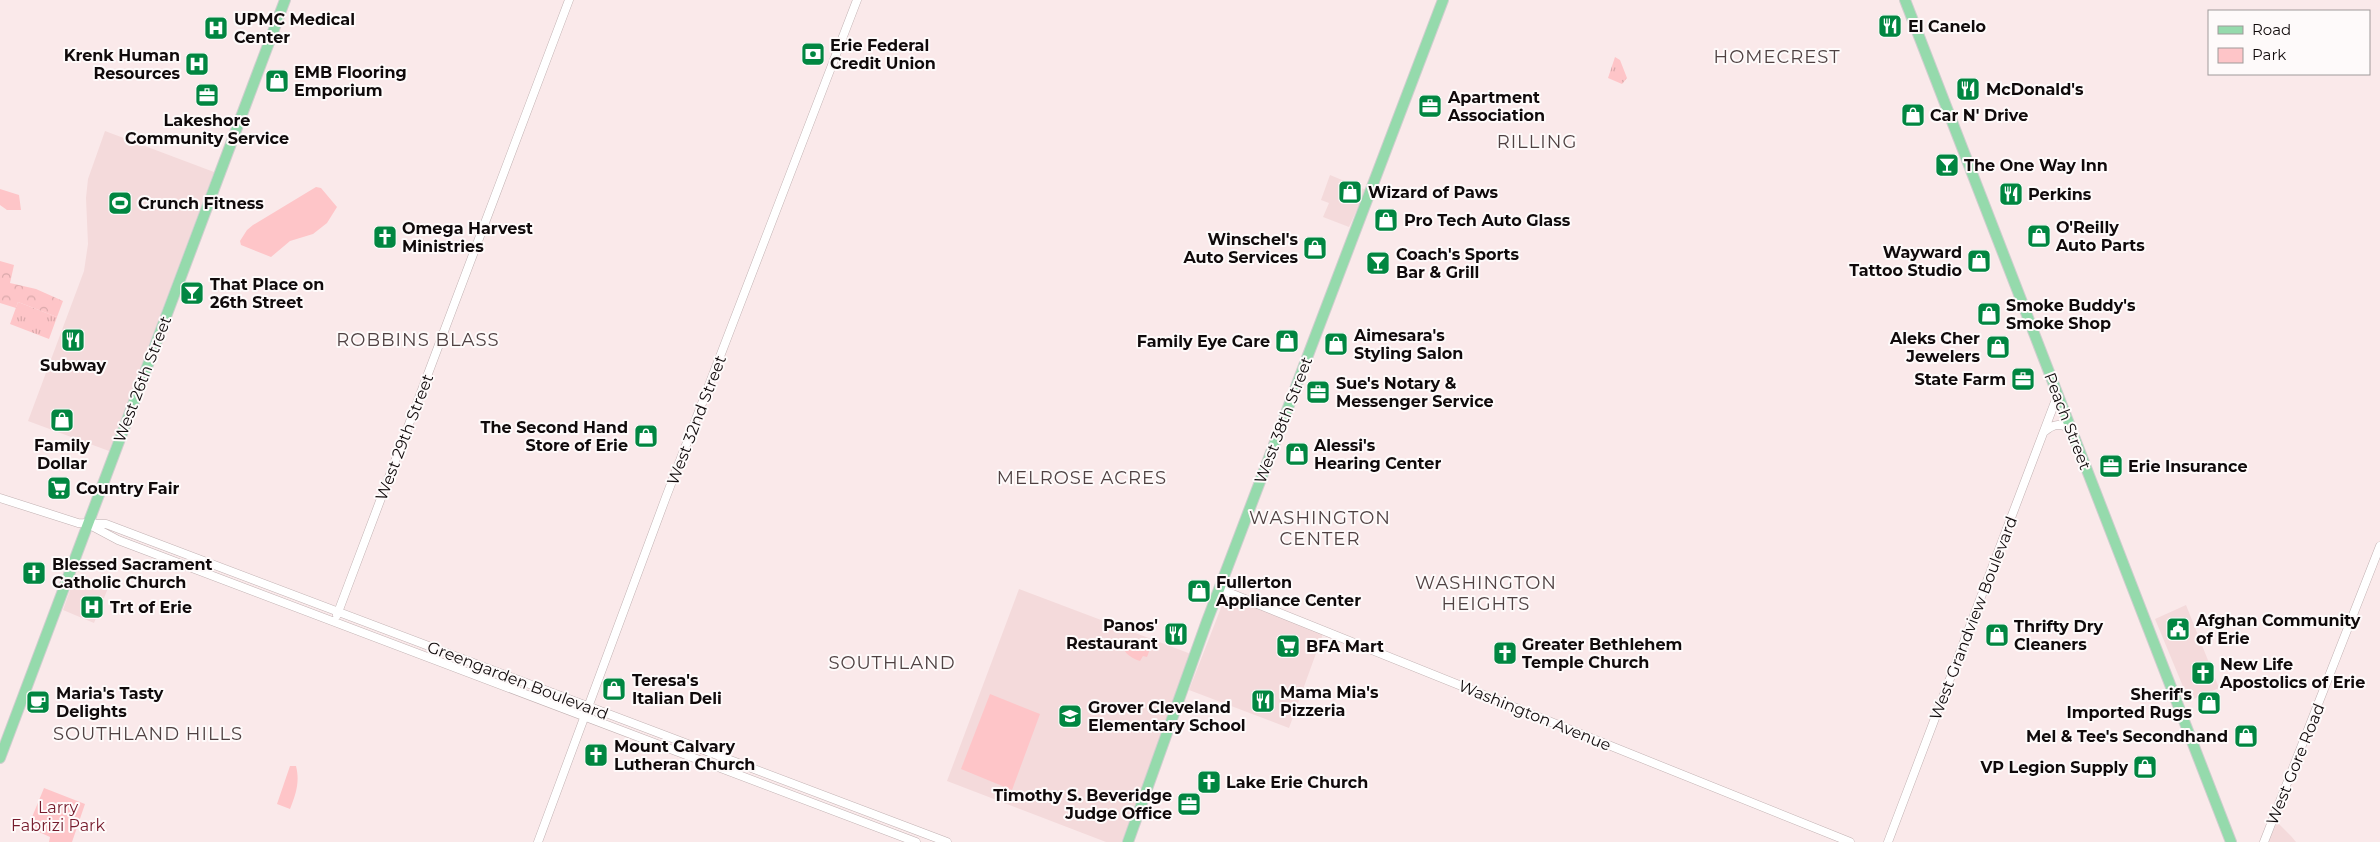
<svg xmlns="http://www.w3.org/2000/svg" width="2380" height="842" viewBox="0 0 2380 842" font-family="Montserrat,sans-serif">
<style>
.built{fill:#f4dadb}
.grass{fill:url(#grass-tufts)}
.forest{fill:url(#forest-crowns)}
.park{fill:#fec5c8}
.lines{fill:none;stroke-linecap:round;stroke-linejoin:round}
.minor-casing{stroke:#c1b1b2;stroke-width:9}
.major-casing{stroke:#cfcece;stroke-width:12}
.minor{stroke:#fff;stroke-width:8}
.major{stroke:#95daac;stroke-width:10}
.labels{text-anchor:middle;stroke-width:4;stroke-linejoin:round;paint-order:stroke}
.poi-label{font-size:16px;font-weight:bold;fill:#100a0b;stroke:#fefafa;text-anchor:start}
.street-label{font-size:16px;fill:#100a0b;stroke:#fefafa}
.park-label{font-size:16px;fill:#751b2c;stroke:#fefafa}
.neighbourhood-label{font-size:18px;letter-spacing:1px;fill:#4f4142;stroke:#fefafa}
</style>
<defs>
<pattern id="grass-tufts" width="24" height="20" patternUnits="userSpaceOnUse" patternTransform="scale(1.25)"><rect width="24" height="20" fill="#fec5c8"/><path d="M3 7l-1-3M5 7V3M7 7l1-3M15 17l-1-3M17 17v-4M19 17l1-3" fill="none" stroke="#d9a8aa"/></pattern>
<pattern id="forest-crowns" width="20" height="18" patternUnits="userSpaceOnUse" patternTransform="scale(1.25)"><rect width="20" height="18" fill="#fec5c8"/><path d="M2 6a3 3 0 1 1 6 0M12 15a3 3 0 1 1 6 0" fill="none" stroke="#d9a8aa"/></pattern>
</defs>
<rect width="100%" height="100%" fill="#fae9ea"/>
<path class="built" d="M105,131L214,172L109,451L28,421L84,271L88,244L86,198L88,179Z
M1330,175L1366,190L1349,227L1323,217L1329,203L1321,200Z
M75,576L108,588L94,623L63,610Z
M1019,589L1191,654L1122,842H1106L947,781Z
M1226,595L1323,634L1289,728L1189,690Z
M2186,605L2219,688L2189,701L2155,619Z
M2277,822L2291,836L2296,842H2268Z"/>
<path class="grass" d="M1615,57L1620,60L1627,78L1622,84L1608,78Z
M18,302L57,317L49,339L10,324Z"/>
<path class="forest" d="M0,261L14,265L10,283L36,289L63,301L57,317L18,302L16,308L0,303Z"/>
<path class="park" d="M316,187L321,188L337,207L327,223L313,234L290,241L271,257L241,245L240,241L247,230L253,225Z
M0,189L19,195L21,210H7L0,205Z
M1128,643L1150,649L1147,657L1143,656L1140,661C1134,659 1126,655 1124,649Z
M990,694L1040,714L1012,790L961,769Z
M290,766H296C300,782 296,794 290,809L277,804Z
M44,788L85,804L72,842H49L50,837L28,827Z"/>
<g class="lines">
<g class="minor-casing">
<path id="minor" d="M2044,432C2054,423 2061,423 2072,430
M0,498L78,523L106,524L947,842
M88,524L118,540L916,842
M1220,589L1850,842
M337,615L569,0
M538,842L666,497L857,0
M1888,842L2058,394
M2264,842L2380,546"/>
</g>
<g class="major-casing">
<path id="major" d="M1905,0L2231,842
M0,758L285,0
M1128,842L1207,621L1443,0"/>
</g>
<use href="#minor" class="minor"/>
<use href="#major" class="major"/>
</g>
<defs>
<g id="restaurant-square" transform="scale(1.25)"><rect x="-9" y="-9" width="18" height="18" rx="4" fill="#018641" stroke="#fefafa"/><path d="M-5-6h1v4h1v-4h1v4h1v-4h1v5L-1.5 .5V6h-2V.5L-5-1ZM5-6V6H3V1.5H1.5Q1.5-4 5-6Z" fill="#fff"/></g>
<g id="hospital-square" transform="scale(1.25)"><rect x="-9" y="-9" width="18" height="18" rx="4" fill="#018641" stroke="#fefafa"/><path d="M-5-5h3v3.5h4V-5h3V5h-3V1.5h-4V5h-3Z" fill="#fff"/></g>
<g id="bank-square" transform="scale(1.25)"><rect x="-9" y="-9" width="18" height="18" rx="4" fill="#018641" stroke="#fefafa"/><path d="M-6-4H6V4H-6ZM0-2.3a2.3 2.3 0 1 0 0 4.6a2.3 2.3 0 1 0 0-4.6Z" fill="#fff"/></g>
<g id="shop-square" transform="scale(1.25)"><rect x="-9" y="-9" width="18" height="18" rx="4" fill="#018641" stroke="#fefafa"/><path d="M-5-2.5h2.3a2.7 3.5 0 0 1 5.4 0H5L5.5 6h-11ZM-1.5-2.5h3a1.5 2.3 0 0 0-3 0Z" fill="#fff"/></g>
<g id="office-square" transform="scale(1.25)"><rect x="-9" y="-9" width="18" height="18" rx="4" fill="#018641" stroke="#fefafa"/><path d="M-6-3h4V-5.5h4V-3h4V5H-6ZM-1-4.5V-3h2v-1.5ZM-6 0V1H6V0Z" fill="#fff"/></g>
<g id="bar-square" transform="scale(1.25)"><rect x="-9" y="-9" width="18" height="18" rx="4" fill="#018641" stroke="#fefafa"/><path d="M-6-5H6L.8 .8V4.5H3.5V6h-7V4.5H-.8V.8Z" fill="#fff"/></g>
<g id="stadium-square" transform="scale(1.25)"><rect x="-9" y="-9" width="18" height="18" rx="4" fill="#018641" stroke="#fefafa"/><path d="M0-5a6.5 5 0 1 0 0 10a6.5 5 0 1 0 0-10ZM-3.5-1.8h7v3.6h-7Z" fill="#fff"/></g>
<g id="church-square" transform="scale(1.25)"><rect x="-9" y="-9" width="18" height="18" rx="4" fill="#018641" stroke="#fefafa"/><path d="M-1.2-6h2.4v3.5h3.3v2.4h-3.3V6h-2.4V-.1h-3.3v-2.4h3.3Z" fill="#fff"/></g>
<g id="supermarket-square" transform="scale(1.25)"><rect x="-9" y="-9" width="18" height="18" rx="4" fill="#018641" stroke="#fefafa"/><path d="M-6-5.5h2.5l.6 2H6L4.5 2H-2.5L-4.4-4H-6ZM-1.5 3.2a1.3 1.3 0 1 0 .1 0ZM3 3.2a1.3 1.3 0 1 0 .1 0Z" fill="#fff"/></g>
<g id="civic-square" transform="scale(1.25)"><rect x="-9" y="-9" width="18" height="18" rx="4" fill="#018641" stroke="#fefafa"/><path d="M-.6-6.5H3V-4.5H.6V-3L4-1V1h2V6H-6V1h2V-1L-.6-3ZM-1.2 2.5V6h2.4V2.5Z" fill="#fff"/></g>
<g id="cafe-square" transform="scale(1.25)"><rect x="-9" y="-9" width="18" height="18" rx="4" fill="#018641" stroke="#fefafa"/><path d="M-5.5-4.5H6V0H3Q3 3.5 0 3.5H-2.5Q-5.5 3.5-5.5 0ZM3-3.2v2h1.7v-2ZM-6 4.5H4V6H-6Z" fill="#fff"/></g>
<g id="school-square" transform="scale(1.25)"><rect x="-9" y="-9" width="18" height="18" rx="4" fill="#018641" stroke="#fefafa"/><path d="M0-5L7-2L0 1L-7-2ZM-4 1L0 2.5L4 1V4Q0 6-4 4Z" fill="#fff"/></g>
</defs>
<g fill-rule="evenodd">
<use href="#restaurant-square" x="1890" y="26"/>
<use href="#hospital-square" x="216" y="28"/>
<use href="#bank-square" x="813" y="54"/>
<use href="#hospital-square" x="197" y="64"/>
<use href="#shop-square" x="277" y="81"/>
<use href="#restaurant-square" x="1968" y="89"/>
<use href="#office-square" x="207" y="95"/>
<use href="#office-square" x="1430" y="106"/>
<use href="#shop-square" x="1913" y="115"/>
<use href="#bar-square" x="1947" y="165"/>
<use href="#shop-square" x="1350" y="192"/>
<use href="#restaurant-square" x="2011" y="194"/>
<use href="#stadium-square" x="120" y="203"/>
<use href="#shop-square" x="1386" y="220"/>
<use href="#shop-square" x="2039" y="236"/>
<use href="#church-square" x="385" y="237"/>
<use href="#shop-square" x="1315" y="248"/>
<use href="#shop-square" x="1979" y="261"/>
<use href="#bar-square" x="1378" y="263"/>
<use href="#bar-square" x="192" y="293"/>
<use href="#shop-square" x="1989" y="314"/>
<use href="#restaurant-square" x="73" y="340"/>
<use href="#shop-square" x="1287" y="341"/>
<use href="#shop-square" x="1336" y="344"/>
<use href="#shop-square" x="1998" y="347"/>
<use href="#office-square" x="2023" y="379"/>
<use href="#office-square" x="1318" y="392"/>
<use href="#shop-square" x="62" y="420"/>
<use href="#shop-square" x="646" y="436"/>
<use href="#shop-square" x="1297" y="454"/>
<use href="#office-square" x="2111" y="466"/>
<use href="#supermarket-square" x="59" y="488"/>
<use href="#church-square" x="34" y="573"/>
<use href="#shop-square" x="1199" y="591"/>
<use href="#hospital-square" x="92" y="607"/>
<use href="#civic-square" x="2178" y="629"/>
<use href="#restaurant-square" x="1176" y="634"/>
<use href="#shop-square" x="1997" y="635"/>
<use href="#supermarket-square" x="1288" y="646"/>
<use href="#church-square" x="1505" y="653"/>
<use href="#church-square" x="2203" y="673"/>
<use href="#shop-square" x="614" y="689"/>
<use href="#restaurant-square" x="1263" y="701"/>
<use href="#cafe-square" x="38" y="702"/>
<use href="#shop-square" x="2209" y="703"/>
<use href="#school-square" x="1070" y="716"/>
<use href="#shop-square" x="2246" y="736"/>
<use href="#church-square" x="596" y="755"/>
<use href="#shop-square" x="2145" y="767"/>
<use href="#church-square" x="1209" y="782"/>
<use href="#office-square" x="1189" y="804"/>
</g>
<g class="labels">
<g class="poi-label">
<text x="234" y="25">UPMC Medical<tspan x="234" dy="18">Center</tspan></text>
<text x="1908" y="32">El Canelo</text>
<text x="830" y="51">Erie Federal<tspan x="830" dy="18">Credit Union</tspan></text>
<text x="180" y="61" text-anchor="end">Krenk Human<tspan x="180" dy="18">Resources</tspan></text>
<text x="294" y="78">EMB Flooring<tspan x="294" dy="18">Emporium</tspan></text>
<text x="1986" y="95">McDonald's</text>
<text x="1448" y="103">Apartment<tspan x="1448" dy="18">Association</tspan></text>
<text x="1930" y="121">Car N' Drive</text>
<text x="207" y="126" text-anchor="middle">Lakeshore<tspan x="207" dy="18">Community Service</tspan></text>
<text x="1964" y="171">The One Way Inn</text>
<text x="1368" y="198">Wizard of Paws</text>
<text x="2028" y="200">Perkins</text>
<text x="138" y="209">Crunch Fitness</text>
<text x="1404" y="226">Pro Tech Auto Glass</text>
<text x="2056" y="233">O'Reilly<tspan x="2056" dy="18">Auto Parts</tspan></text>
<text x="402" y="234">Omega Harvest<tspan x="402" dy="18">Ministries</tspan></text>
<text x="1298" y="245" text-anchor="end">Winschel's<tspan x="1298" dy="18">Auto Services</tspan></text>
<text x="1962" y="258" text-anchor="end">Wayward<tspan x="1962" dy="18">Tattoo Studio</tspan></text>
<text x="1396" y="260">Coach's Sports<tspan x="1396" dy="18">Bar &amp; Grill</tspan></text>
<text x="210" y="290">That Place on<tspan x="210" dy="18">26th Street</tspan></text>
<text x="2006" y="311">Smoke Buddy's<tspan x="2006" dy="18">Smoke Shop</tspan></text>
<text x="1354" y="341">Aimesara's<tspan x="1354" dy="18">Styling Salon</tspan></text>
<text x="1980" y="344" text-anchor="end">Aleks Cher<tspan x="1980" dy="18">Jewelers</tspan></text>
<text x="1270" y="347" text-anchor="end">Family Eye Care</text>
<text x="73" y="371" text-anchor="middle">Subway</text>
<text x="2006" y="385" text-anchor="end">State Farm</text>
<text x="1336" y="389">Sue's Notary &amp;<tspan x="1336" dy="18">Messenger Service</tspan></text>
<text x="628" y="433" text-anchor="end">The Second Hand<tspan x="628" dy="18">Store of Erie</tspan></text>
<text x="62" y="451" text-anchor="middle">Family<tspan x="62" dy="18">Dollar</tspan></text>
<text x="1314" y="451">Alessi's<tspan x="1314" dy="18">Hearing Center</tspan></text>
<text x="2128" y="472">Erie Insurance</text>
<text x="76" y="494">Country Fair</text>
<text x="52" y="570">Blessed Sacrament<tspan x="52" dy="18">Catholic Church</tspan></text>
<text x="1216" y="588">Fullerton<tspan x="1216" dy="18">Appliance Center</tspan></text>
<text x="110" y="613">Trt of Erie</text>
<text x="2196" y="626">Afghan Community<tspan x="2196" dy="18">of Erie</tspan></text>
<text x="1158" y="631" text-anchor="end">Panos'<tspan x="1158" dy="18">Restaurant</tspan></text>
<text x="2014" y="632">Thrifty Dry<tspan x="2014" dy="18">Cleaners</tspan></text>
<text x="1522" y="650">Greater Bethlehem<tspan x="1522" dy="18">Temple Church</tspan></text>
<text x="1306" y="652">BFA Mart</text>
<text x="2220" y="670">New Life<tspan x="2220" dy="18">Apostolics of Erie</tspan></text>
<text x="632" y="686">Teresa's<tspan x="632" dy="18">Italian Deli</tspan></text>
<text x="1280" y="698">Mama Mia's<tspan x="1280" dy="18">Pizzeria</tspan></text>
<text x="56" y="699">Maria's Tasty<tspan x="56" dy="18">Delights</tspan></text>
<text x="2192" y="700" text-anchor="end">Sherif's<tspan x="2192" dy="18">Imported Rugs</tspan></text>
<text x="1088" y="713">Grover Cleveland<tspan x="1088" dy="18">Elementary School</tspan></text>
<text x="2228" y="742" text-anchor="end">Mel &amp; Tee's Secondhand</text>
<text x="614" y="752">Mount Calvary<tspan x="614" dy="18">Lutheran Church</tspan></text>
<text x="2128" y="773" text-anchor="end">VP Legion Supply</text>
<text x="1226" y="788">Lake Erie Church</text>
<text x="1172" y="801" text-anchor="end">Timothy S. Beveridge<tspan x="1172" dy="18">Judge Office</tspan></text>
</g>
<g class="street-label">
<text transform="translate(142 379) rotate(-69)" y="6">West 26th Street</text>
<text transform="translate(696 420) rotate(-69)" y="6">West 32nd Street</text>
<text transform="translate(1283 420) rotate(-69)" y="6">West 38th Street</text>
<text transform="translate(2068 421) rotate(69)" y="6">Peach Street</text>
<text transform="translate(404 437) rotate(-69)" y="6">West 29th Street</text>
<text transform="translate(1973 618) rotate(-69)" y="6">West Grandview Boulevard</text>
<text transform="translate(518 680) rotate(21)" y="6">Greengarden Boulevard</text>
<text transform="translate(1535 715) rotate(22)" y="6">Washington Avenue</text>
<text transform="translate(2295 764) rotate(-68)" y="6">West Gore Road</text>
</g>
<g class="park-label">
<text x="58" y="813">Larry<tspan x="58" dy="18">Fabrizi Park</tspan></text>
</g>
<g class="neighbourhood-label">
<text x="1777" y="63">HOMECREST</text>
<text x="1537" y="148">RILLING</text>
<text x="418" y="346">ROBBINS BLASS</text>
<text x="1082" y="484">MELROSE ACRES</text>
<text x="1320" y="524">WASHINGTON<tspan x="1320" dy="21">CENTER</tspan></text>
<text x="1486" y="589">WASHINGTON<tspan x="1486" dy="21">HEIGHTS</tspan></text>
<text x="892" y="669">SOUTHLAND</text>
<text x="148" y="740">SOUTHLAND HILLS</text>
</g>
</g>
<rect x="2208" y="10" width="162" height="65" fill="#fefafa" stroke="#9f9a9a"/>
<rect x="2218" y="26" width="25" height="8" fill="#95daac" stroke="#9f9a9a"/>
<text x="2252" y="35" font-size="15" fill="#100a0b">Road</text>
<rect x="2218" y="48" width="25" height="15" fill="#fec5c8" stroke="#9f9a9a"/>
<text x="2252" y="60" font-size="15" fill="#100a0b">Park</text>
</svg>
